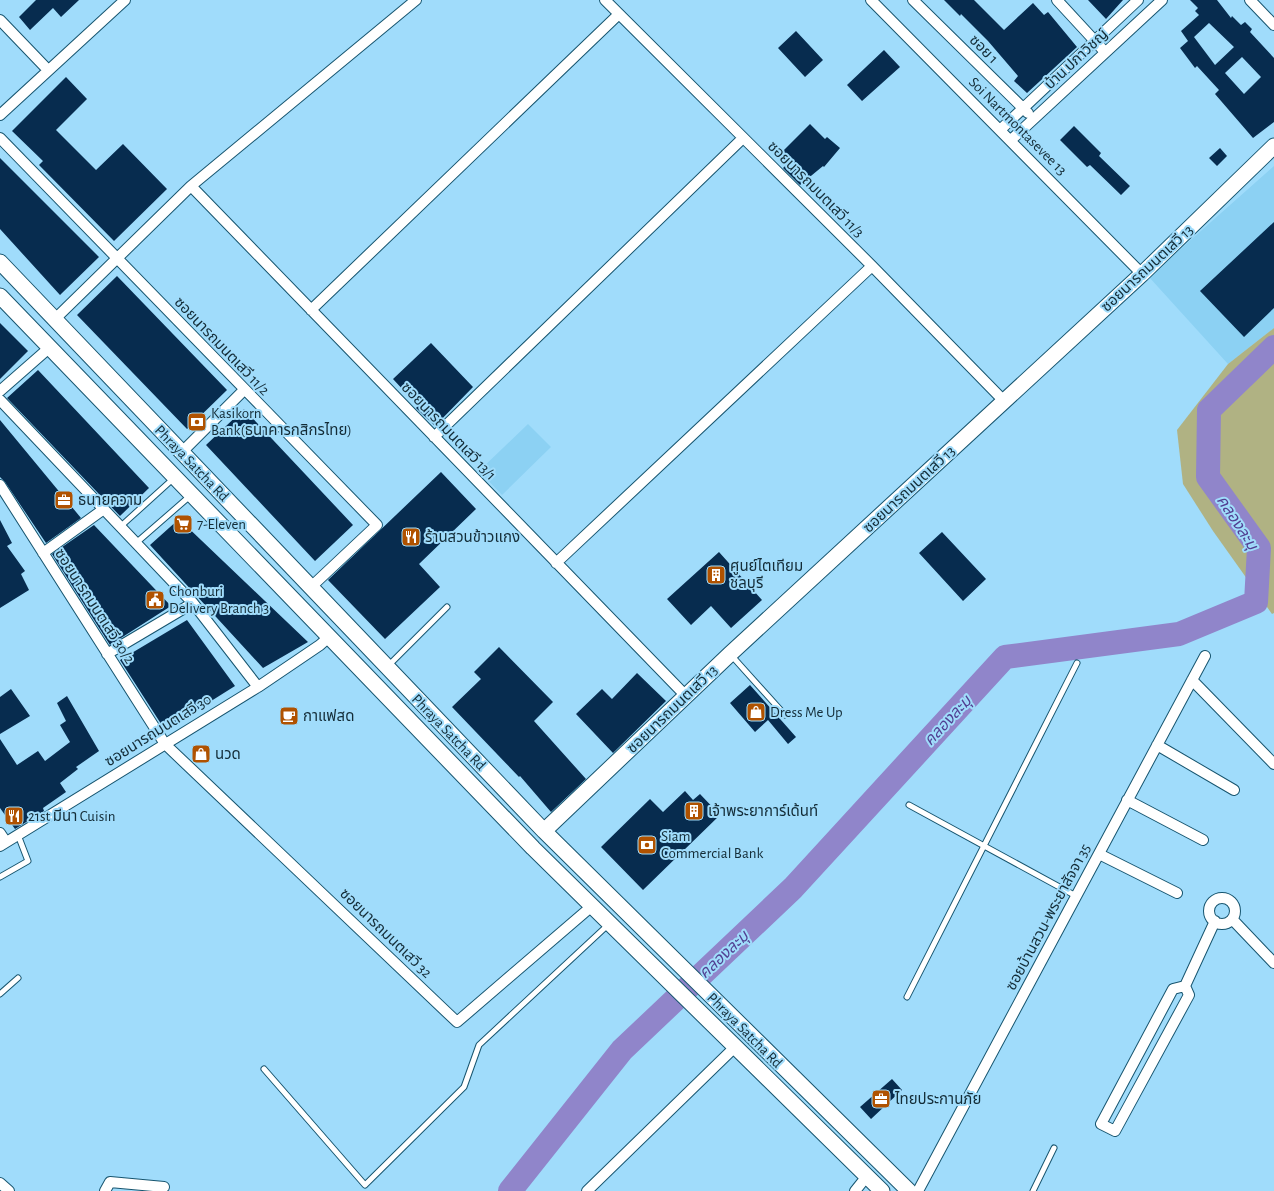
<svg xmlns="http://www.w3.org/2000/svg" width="1274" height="1191" viewBox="0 0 1274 1191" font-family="'Alegreya Sans','Noto Sans Thai',sans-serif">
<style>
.built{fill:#8cd1f3}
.green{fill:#b0b283}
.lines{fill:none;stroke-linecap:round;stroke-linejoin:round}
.river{stroke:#9085ca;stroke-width:24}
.building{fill:#072c4f;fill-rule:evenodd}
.lane-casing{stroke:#17556f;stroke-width:7}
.street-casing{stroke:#17556f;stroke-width:12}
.secondary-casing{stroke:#17556f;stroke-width:17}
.lane{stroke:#fff;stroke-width:5}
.street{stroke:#fff;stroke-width:10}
.secondary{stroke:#fff;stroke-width:15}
.labels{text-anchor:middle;stroke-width:4;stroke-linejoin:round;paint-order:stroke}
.street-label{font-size:15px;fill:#132c37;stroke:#a0dcfb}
.poi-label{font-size:15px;fill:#132c37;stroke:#a0dcfb;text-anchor:start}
.water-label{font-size:16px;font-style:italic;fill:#523f92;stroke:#a0dcfb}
</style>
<rect width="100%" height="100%" fill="#a0dcfb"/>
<path class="built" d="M1274,166V328L1228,364L1149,277Z
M528,424L551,447L502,495L479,471Z"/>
<path class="green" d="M1274,328V613L1272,614L1213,531L1183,484L1177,430L1228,364Z"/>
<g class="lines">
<path class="river" d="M510,1191L622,1050L793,888L1005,657L1179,634L1256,602L1259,548L1208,477L1209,410L1274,347"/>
</g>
<path class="building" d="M36,0H79L61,17L53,8L30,30L19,17Z
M944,0H974L1004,30L1033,3L1044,15L1048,12L1077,47L1027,93L1014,81L1018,76L988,41L961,14L960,16Z
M1088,0H1123L1106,19Z
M1190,0H1217L1231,18L1232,16L1241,25L1245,22L1252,29L1250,32L1274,58V122L1253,138L1215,94L1219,90L1197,66L1195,68L1180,48L1188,41L1181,31L1199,15L1195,11L1198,8ZM1209,23L1234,47L1215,65L1194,37ZM1242,57L1261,77L1244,94L1225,73Z
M796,31L823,60L805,77L778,48Z
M884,50L900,67L862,101L847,85Z
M66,77L87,99L56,130L96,170L123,144L167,189L114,241L39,165L43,161L12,131Z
M810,124L825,139L827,137L840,148L824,167L823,166L800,185L783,168L792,160L783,151Z
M1074,126L1101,153L1099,156L1130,186L1121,195L1090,165L1087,167L1060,140Z
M1220,148L1227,156L1217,166L1209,158Z
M0,158L99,257L60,295L0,229Z
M1274,222V308L1244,337L1200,291Z
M117,276L227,390L187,429L77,315Z
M0,323L28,351L0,379Z
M431,343L473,387L435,426L416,408L418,406L393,379Z
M38,370L149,488L120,516L7,398Z
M244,409L353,525L315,561L206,445Z
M0,420L81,518L46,543L5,482L0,477Z
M441,472L476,509L419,564L440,587L385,639L328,580Z
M179,519L308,642L263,668L150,545Z
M0,520L12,543L7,546L25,571L21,574L29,590L0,608Z
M94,525L171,606L110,645L52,554Z
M942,532L986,579L963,601L919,553Z
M719,552L762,600L731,628L711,606L691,625L667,599Z
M187,620L235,686L165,730L120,660Z
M499,647L553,702L534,721L586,779L551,812L520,776L519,777L452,707L481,679L474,672Z
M637,673L666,701L613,753L576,714L602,689L612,699Z
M750,685L796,737L788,744L768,720L755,732L730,703Z
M11,689L30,716L0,734V697Z
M67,696L99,751L76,767L78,769L60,783L66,792L43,808L44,811L15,829L0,808V739L17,765L38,751L45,761L70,742L60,725L66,721L57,703Z
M685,791L693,800L700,794L720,815L643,890L601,847L650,799L663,812Z
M892,1079L902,1090L871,1119L860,1107Z"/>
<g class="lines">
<g class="lane-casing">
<path id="lane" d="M121,526L174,478
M136,543L190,496
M731,655L785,715
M388,666L447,607
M909,805L1076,896
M0,877L28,861L18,835
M0,994L18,978
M907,997L1077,663
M264,1069L365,1185L464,1087L479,1045L609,924
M1033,1191L1054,1148"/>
</g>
<g class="street-casing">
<path id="street" d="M605,0L872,266L1004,401
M871,0L1142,274
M913,0L1028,113
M1057,0L1105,52
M1250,0L1274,25
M0,20L48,70
M0,115L125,0
M1000,130L1138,0
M0,138L377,525L311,587
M1011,140L1162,0
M191,186L686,696
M311,310L619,14
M55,319L191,186L416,0
M0,391L49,348
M0,400L193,603L258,687
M434,437L743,138
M182,452L244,390
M0,485L165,744L457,1022L592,906
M43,553L104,509
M556,563L872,266
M107,654L193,603
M1192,680L1274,764
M1157,745L1234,790
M1127,800L1203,840
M0,833L6,842
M0,846L258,687L320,645L330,636
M1099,854L1177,893
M1209 911a13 13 0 1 1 26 0a13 13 0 1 1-26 0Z
M1232,919L1274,963
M1185,986L1189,995L1115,1131L1101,1124L1173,989L1185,986L1215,921
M0,1183L9,1191
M105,1191L110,1182L164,1187
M587,1191L736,1046
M855,1191L867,1176
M918,1191L1205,656"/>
</g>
<g class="secondary-casing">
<path id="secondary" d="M0,262L544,831L909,1191
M0,296L533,848L882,1191
M544,831L730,654L1142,274L1274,146"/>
</g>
<use href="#lane" class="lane"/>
<use href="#street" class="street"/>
<use href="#secondary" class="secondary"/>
</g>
<defs>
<g id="bank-square" transform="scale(1)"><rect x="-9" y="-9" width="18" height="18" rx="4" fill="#b05200" stroke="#a0dcfb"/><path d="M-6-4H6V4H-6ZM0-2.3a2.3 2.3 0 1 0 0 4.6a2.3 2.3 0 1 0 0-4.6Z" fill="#fff"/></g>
<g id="office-square" transform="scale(1)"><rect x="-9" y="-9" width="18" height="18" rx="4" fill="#b05200" stroke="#a0dcfb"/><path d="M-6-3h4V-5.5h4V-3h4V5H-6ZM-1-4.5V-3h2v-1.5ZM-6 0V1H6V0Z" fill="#fff"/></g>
<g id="supermarket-square" transform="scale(1)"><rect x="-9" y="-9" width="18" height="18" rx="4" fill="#b05200" stroke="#a0dcfb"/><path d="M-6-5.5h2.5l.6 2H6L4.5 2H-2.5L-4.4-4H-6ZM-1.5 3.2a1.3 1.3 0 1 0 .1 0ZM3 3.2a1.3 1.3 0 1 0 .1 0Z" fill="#fff"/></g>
<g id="restaurant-square" transform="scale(1)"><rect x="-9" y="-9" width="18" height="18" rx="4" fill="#b05200" stroke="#a0dcfb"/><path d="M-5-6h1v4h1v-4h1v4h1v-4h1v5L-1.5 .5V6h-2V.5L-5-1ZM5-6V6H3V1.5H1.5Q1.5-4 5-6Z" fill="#fff"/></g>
<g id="building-square" transform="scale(1)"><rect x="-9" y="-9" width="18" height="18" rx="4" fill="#b05200" stroke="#a0dcfb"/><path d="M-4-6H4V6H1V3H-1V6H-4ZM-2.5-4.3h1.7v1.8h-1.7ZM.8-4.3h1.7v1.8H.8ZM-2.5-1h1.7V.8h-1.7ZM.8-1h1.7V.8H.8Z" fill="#fff"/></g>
<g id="civic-square" transform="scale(1)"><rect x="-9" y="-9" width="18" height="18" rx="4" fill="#b05200" stroke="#a0dcfb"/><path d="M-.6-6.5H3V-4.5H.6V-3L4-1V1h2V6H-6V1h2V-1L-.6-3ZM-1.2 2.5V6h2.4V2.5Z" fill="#fff"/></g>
<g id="shop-square" transform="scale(1)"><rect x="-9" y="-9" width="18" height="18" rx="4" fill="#b05200" stroke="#a0dcfb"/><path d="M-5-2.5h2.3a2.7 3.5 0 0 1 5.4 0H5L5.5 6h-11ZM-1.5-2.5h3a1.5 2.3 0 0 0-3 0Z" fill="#fff"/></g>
<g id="cafe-square" transform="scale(1)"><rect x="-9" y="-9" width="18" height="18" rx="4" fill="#b05200" stroke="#a0dcfb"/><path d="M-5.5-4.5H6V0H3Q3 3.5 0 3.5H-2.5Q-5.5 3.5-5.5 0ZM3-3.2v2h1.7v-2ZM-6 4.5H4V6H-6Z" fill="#fff"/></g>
</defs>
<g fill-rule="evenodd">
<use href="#bank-square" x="197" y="422"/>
<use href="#office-square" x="64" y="500"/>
<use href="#supermarket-square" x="183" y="524"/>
<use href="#restaurant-square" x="411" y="537"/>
<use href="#building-square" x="716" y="575"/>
<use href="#civic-square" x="155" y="600"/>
<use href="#shop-square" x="756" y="712"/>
<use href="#cafe-square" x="289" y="716"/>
<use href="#shop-square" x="201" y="754"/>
<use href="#building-square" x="694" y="811"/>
<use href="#restaurant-square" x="14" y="816"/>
<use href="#bank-square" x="647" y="845"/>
<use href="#office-square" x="881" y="1099"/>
</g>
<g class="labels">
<g class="street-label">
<text transform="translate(984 49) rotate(45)" y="5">ซอย 1</text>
<text transform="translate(1076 59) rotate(-43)" y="5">บ้าน ปภาวิชญ์</text>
<text transform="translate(1018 126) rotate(45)" y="5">Soi Nartmontasevee 13</text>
<text transform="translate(816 189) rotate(45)" y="5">ซอยนารถมนตเสวี 11/3</text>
<text transform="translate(1147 268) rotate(-43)" y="5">ซอยนารถมนตเสวี 13</text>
<text transform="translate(222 346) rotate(46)" y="5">ซอยนารถมนตเสวี 11/2</text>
<text transform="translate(449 431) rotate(46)" y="5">ซอยนารถมนตเสวี 13/1</text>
<text transform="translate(192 463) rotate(46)" y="5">Phraya Satcha Rd</text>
<text transform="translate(909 489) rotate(-43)" y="5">ซอยนารถมนตเสวี 13</text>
<text transform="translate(95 606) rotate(57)" y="5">ซอยนารถมนตเสวี 30/2</text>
<text transform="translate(672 709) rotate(-44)" y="5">ซอยนารถมนตเสวี 13</text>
<text transform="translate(158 730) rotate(-32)" y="5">ซอยนารถมนตเสวี 30</text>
<text transform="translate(449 732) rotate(46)" y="5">Phraya Satcha Rd</text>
<text transform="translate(1048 917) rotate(-62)" y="5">ซอยบ้านสวน-พระยาสัจจา 35</text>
<text transform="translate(386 933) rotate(44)" y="5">ซอยนารถมนตเสวี 32</text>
<text transform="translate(745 1030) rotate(45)" y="5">Phraya Satcha Rd</text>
</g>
<g class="poi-label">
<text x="211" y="418">Kasikorn<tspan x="211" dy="17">Bank(ธนาคารกสิกรไทย)</tspan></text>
<text x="78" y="505">ธนายความ</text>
<text x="197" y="529">7-Eleven</text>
<text x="425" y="542">ร้านสวนข้าวแกง</text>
<text x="730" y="571">ศูนย์ไตเทียม<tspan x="730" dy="17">ชลบุรี</tspan></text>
<text x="169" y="596">Chonburi<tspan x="169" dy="17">Delivery Branch 3</tspan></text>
<text x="770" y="717">Dress Me Up</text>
<text x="303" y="721">กาแฟสด</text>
<text x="215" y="759">นวด</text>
<text x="708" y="816">เจ้าพระยาการ์เด้นท์</text>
<text x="28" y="821">21st มีนา Cuisin</text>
<text x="661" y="841">Siam<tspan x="661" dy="17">Commercial Bank</tspan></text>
<text x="895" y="1104">ไทยประกานภัย</text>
</g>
<g class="water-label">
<text transform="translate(1238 522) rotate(57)" y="6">คลองละมุ</text>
<text transform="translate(947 720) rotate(-47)" y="6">คลองละมุ</text>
<text transform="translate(723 954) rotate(-43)" y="6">คลองละมุ</text>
</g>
</g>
</svg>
